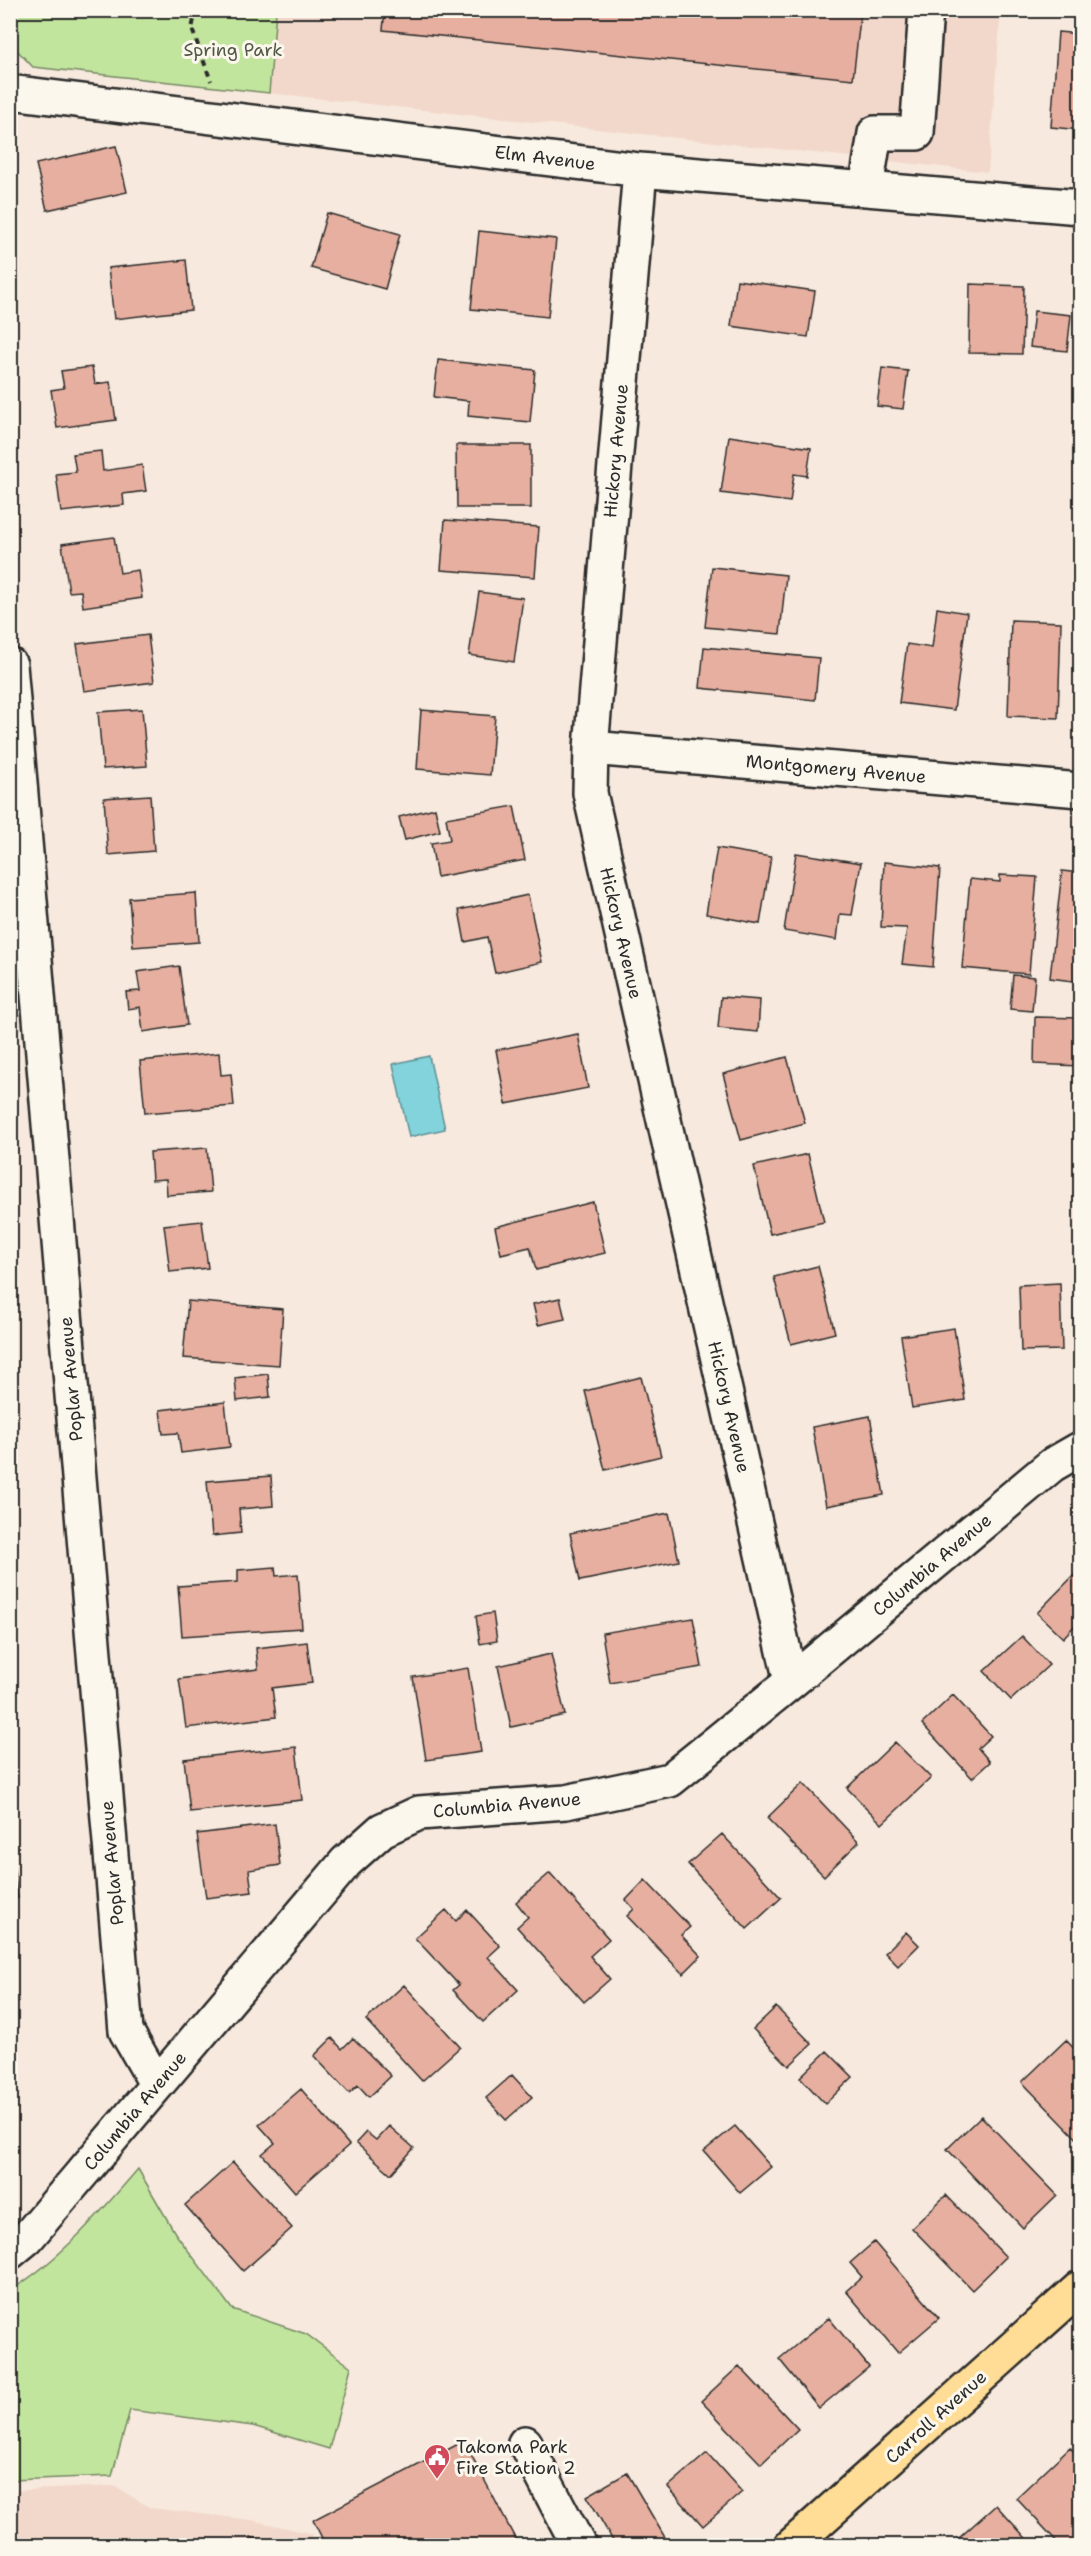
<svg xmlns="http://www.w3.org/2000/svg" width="1091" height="2556" viewBox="0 0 1091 2556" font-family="'Shantell Sans',sans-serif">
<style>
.built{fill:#f2d8ca}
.green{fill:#c2e59e;stroke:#768864;stroke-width:1.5}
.water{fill:#82d3db;stroke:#5f9095;stroke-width:1.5}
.building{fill:#e7af9f;stroke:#2b2b2b;stroke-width:1.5}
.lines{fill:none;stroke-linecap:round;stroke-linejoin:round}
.minor-casing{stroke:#2b2b2b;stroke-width:38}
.major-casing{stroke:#2b2b2b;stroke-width:38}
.path{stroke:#2b2b2b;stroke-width:4;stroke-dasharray:6 4.5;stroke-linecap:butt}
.minor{stroke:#fbf7ec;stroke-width:33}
.major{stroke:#ffdd96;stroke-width:33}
.labels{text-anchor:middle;stroke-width:6;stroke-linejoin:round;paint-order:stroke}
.park-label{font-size:18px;fill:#515a48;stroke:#fbf7ec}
.street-label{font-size:18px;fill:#2b2b2b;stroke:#fbf7ec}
.poi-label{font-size:18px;fill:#2b2b2b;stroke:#fbf7ec;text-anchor:start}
</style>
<rect width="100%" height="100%" fill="#f7e9dd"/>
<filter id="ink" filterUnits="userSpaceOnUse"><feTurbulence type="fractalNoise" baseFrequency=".0167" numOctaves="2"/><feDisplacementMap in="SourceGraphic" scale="12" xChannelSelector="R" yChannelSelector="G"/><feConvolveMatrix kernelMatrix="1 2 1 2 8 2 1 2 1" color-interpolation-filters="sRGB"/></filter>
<g filter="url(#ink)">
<path class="built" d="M276,11H1001L988,172L269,93Z
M114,2486L151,2508L251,2520L313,2534L310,2546L11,2545L10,2491Z"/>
<path class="green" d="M10,11H276L269,93L33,67L11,44Z
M138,2169L175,2233L232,2309L306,2334L351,2367L329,2449L253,2426L130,2410L112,2476L11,2480V2290C60,2260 100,2213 138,2169Z"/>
<path class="water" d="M429,1056L445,1129L409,1137L393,1064Z"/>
<path class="building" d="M385,10H861L853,79L383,30Z
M1058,32L1080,34V130L1051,127Z
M116,146L127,192L47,210L36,164Z
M327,213L400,234L385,289L311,268Z
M479,231L556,239L548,317L471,309Z
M186,260L191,310L114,319L108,268Z
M737,280L815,291L808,337L731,326Z
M970,284L1024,286L1022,354L969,353Z
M1034,311L1071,315L1067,351L1030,347Z
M438,360L535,370L530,422L468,416L469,401L434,397Z
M92,367L95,384L110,382L116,420L57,428L51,390L64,388L61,371Z
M882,368L908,371L903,409L877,406Z
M729,436L811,448L807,476L794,474L790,502L721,493Z
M456,445H531V508H457Z
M101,451L103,471L142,465L146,491L123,494L124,505L61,512L56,474L76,472L73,454Z
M445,520L539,527L535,577L441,570Z
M114,537L120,573L138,570L142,598L83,607L81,591L69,592L62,544Z
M712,567L786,575L780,634L705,627Z
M479,592L523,598L514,662L469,655Z
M937,608L967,613L954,710L899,703L907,644L932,648Z
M1011,620L1061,622L1058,718L1008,716Z
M148,635L154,682L84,691L77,644Z
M704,647L819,658L815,700L700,688Z
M142,709L147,766L103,769L98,712Z
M421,710L495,716L490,775L417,769Z
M150,795L154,851L108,855L104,798Z
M514,806L525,860L437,877L431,843L450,840L446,818Z
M435,808L440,831L405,840L399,817Z
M717,848L771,857L760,924L706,914Z
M796,853L861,863L852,915L840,914L837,940L784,931Z
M884,862L940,868L933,967L902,964L907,928L881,927Z
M1062,871L1080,873V982L1050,978Z
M1000,875L1037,877L1029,974L962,968L970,879L1000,882Z
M196,893L199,942L133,947L129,898Z
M528,895L542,962L495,973L487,937L465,942L459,910Z
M179,966L187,1025L143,1032L140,1007L128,1009L126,992L140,991L137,972Z
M1013,975L1035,977L1032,1011L1010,1009Z
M721,997L760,1000L758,1032L718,1028Z
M1035,1017L1080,1018V1066L1034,1064Z
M578,1034L588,1088L506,1104L496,1050Z
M219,1053L221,1075L231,1074L234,1106L145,1113L140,1061Z
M787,1057L805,1123L741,1140L723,1074Z
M207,1148L211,1192L167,1195L166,1179L152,1180L150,1152Z
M808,1154L824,1222L770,1234L754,1166Z
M593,1202L605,1253L536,1270L530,1247L501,1254L495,1227Z
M202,1221L208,1268L170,1272L164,1225Z
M818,1266L835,1333L791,1344L774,1277Z
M1060,1283L1062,1350L1021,1351L1019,1285Z
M560,1298L565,1319L538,1325L533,1304Z
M188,1301L283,1309L279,1365L183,1358Z
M954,1328L965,1400L912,1408L901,1336Z
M268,1374L270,1397L237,1401L235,1378Z
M641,1377L661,1456L605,1470L585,1391Z
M225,1402L230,1447L181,1453L178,1433L163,1434L160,1410Z
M870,1416L884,1495L826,1506L812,1427Z
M271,1476L273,1506L239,1509L241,1533L212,1536L207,1481Z
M669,1513L679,1561L580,1581L570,1533Z
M275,1567L276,1576L298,1574L302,1628L182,1636L178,1586L238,1582V1570Z
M1079,1570L1080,1620L1063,1638L1037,1613Z
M493,1613L497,1641L480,1644L476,1616Z
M693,1618L702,1667L610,1683L602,1633Z
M1022,1636L1049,1665L1011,1700L984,1671Z
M307,1642L312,1683L272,1688L276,1717L186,1728L179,1679L258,1669L256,1648Z
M551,1654L565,1715L511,1727L498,1666Z
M468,1668L481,1752L426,1760L413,1677Z
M953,1695L991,1736L978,1748L990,1762L972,1778L922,1724Z
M895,1742L931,1778L882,1824L847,1788Z
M296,1747L302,1800L190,1812L184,1759Z
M803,1783L859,1842L824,1876L767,1818Z
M275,1824L280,1865L249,1870L252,1892L206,1898L197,1834Z
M722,1834L781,1898L747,1929L688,1864Z
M10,1845L18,1898L10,1899Z
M550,1873L609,1939L590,1956L610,1979L584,2002L517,1927L528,1917L516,1902Z
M645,1880L690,1927L681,1935L701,1956L683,1974L627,1916L634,1909L626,1900Z
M446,1910L456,1921L467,1910L500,1946L488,1957L518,1990L483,2022L453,1990L459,1985L415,1938Z
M906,1932L919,1945L898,1966L885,1953Z
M404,1985L460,2047L422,2081L366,2020Z
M776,2007L812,2044L789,2066L753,2029Z
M332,2038L342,2049L353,2038L391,2076L369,2097L358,2085L349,2093L314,2056Z
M1066,2040L1080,2055V2142L1022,2082Z
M827,2051L853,2077L825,2104L800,2077Z
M512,2075L532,2097L506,2120L486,2098Z
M301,2089L349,2145L295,2192L262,2154L275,2143L259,2125Z
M981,2116L1057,2195L1023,2228L947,2149Z
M389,2126L414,2148L391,2174L356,2143L366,2132L376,2140Z
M735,2126L771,2167L740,2193L704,2151Z
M233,2162L292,2228L243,2271L185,2205Z
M946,2195L1006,2257L972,2290L912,2228Z
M874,2242L939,2318L898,2353L846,2291L862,2277L850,2263Z
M829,2318L869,2367L819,2408L779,2359Z
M739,2366L798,2429L761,2464L701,2401Z
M464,2441L519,2546H326L313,2520Z
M1070,2447L1080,2459V2542L1077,2546H1061L1016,2498Z
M707,2453L742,2492L703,2526L668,2487Z
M627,2473L670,2546H616L587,2496Z
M996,2505L1033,2546H950Z
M250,2537L285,2546H248Z"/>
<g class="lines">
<g class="minor-casing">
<path id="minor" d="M10,92L640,170L1080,207
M640,170L591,748L590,793L791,1682
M866,189L875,133H917L926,10
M10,665L126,2031L157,2085
M591,748L1080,790
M10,2252L27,2238L346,1862L382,1830L419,1813L566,1802L670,1780L791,1682L1052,1465L1080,1449
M525,2443L579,2546"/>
</g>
<g class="major-casing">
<path id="major" d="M791,2546L1080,2288"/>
</g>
<path class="path" d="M196,10L192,29L211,81"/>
<use href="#minor" class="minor"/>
<use href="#major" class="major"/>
</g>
</g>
<defs>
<g id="civic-pin" transform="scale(1.35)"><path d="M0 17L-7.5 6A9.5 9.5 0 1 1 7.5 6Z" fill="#d1495b" stroke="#fbf7ec"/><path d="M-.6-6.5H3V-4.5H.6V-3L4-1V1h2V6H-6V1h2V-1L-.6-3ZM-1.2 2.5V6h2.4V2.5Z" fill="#fff"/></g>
</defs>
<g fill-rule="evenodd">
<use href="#civic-pin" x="437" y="2457"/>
</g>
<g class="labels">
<g class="park-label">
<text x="233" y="56">Spring Park</text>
</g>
<g class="street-label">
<text transform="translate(545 158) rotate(7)" y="6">Elm Avenue</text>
<text transform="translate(616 451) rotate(-85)" y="6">Hickory Avenue</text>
<text transform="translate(836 769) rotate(5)" y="6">Montgomery Avenue</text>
<text transform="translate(621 933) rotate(77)" y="6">Hickory Avenue</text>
<text transform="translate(71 1379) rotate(-95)" y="6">Poplar Avenue</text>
<text transform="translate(729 1407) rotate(77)" y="6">Hickory Avenue</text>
<text transform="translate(932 1565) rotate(-40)" y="6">Columbia Avenue</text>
<text transform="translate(507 1805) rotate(-5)" y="6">Columbia Avenue</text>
<text transform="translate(112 1863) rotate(-95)" y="6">Poplar Avenue</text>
<text transform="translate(135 2111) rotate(-50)" y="6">Columbia Avenue</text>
<text transform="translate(936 2417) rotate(-42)" y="6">Carroll Avenue</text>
</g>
<g class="poi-label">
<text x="456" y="2453">Takoma Park<tspan x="456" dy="21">Fire Station 2</tspan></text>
</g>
</g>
<rect width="1091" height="2556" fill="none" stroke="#fbf7ec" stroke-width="36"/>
<rect x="18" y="18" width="1055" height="2520" fill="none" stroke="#2b2b2b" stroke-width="2" filter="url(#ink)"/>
</svg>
